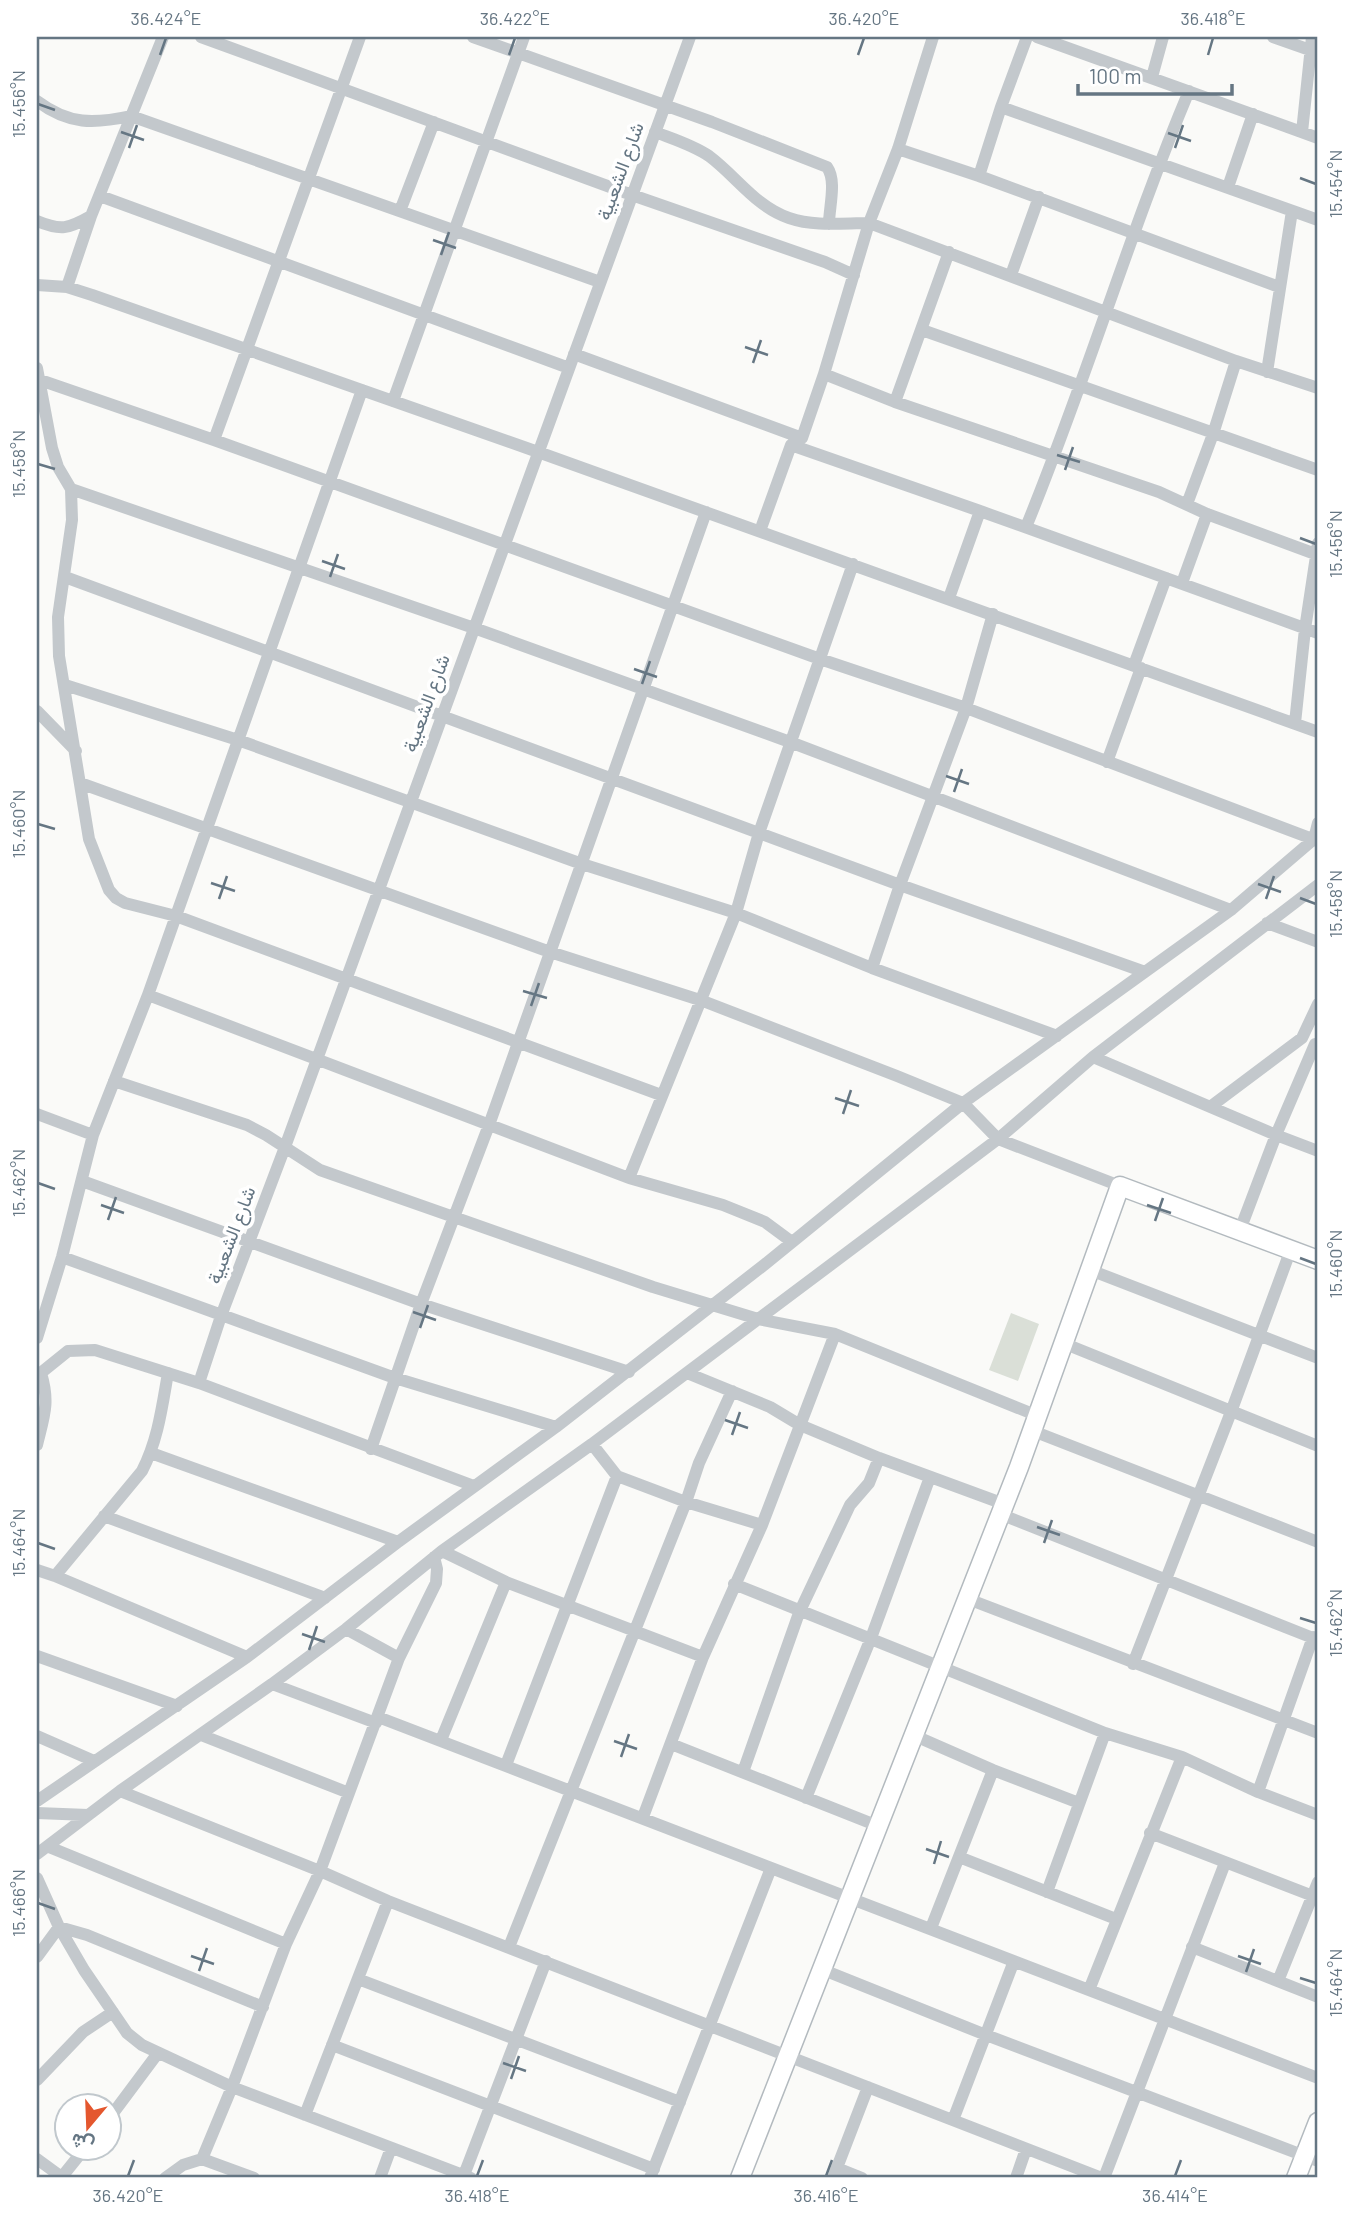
<svg xmlns="http://www.w3.org/2000/svg" width="1355" height="2215" viewBox="0 0 1355 2215" font-family="Barlow,Vazirmatn,sans-serif">
<style>
.green{fill:#dadfd7}
.lines{fill:none;stroke-linecap:round;stroke-linejoin:round}
.secondary-casing{stroke:#b3babf;stroke-width:21}
.street{stroke:#c3c8cc;stroke-width:12}
.secondary{stroke:#fff;stroke-width:18}
.ticks{fill:none;stroke:#657683;stroke-width:2.5}
.labels{text-anchor:middle;stroke-width:7;stroke-linejoin:round;paint-order:stroke}
.street-label{font-size:19px;fill:#657683;stroke:#fff}
.neatline{fill:none;stroke:#657683;stroke-width:2.5}
.ticks-label{font-size:18px;text-anchor:middle;fill:#657683}
</style>
<rect width="100%" height="100%" fill="#fafaf8"/>
<path class="green" d="M1011,1313L1039,1324L1018,1381L989,1370Z"/>
<g class="lines">
<g class="secondary-casing">
<path id="secondary" d="M740,2178L1019,1467L1120,1186L1318,1260
M1296,2178L1318,2122"/>
</g>
<path class="street" d="M201,37L632,195L825,262L854,275
M473,37L712,122L827,167C837,181 829,207 829,224
M1037,37L1318,138
M1273,37L1310,50
M1152,77L1163,37
M37,101C69,125 94,124 131,116L600,282
M1001,107L1318,220
M655,132C673,139 693,145 709,156C736,176 756,207 789,218C815,227 843,223 869,223L1236,361L1318,388
M1302,132L1312,37
M898,149L979,176L1279,287
M979,176L1001,107L1027,37
M1228,187L1253,114
M100,196L569,368
M400,211L434,122
M37,221C61,231 68,229 91,216
M1011,275L1039,197
M37,285L67,287L92,295L538,452L1318,732
M67,287L91,216L163,37
M922,330L1318,470
M574,354L802,438
M37,368L52,448L58,467L71,489L72,520L58,617L59,656L89,839L109,890L116,898L125,903L176,916L661,1095
M1267,372L1292,211
M824,374L895,402L1159,492L1207,514L1318,555
M40,380L214,440L820,659L966,708L1318,841
M393,401L524,37
M895,402L949,252
M214,440L360,37
M791,445L980,511L1318,633
M71,489L474,628L790,742L1231,910
M1187,504L1213,434L1236,361
M1026,527C1085,384 1129,234 1189,91
M760,531L791,445L802,438L824,374L869,223L898,149L933,37
M65,577L900,885L1145,972
M1182,583L1207,514
M949,598L980,511
M1134,665L1166,578
M65,685L238,740L582,864L736,913L872,968L1057,1036
M37,711L76,751
M1295,723L1305,629L1318,543
M1107,762L1141,668
M80,783L550,952L703,1001L897,1076L963,1103L998,1139L1120,1186
M1267,923L1318,942
M872,968L900,885L966,708L993,614
M148,995L629,1178L723,1205L765,1222L792,1242
M1093,1057L1276,1135L1318,1151
M114,1081L247,1125L266,1135L320,1170L653,1287L758,1319L835,1334L1038,1416
M1210,1107L1302,1038L1318,1004
M37,1114L93,1135
M629,1178L736,913L759,833L853,564
M82,1181L421,1304L629,1372
M1240,1230L1276,1135L1315,1044
M62,1257L395,1378L556,1427
M1090,1270L1318,1358
M37,1338L62,1257L93,1135L148,995L362,390
M1063,1343L1318,1446
M168,1373C162,1407 158,1440 142,1471L55,1576L247,1657
M687,1373L770,1407L800,1425L879,1458L1004,1504
M37,1376L68,1351L95,1350L199,1383L474,1486
M199,1383L221,1316L285,1147L690,37
M1033,1431L1318,1542
M592,1444L617,1476L686,1502L762,1525
M37,1445C44,1416 50,1403 41,1373
M371,1449L421,1304L489,1125L706,512
M151,1453L398,1542
M1000,1514L1318,1640
M104,1516L325,1598
M442,1551L506,1582L703,1657
M37,1570L55,1576
M734,1584L1105,1733L1182,1757L1258,1792L1318,1815
M968,1599L1318,1733
M346,1629L399,1658
M37,1656L177,1706
M1133,1664L1231,1412L1291,1249
M272,1684L376,1723
M378,1717L1318,2078
M201,1735L349,1793
M913,1735L993,1770L1079,1803
M37,1736L94,1761
M441,1740L506,1582
M671,1744L878,1826
M506,1765L617,1476
M743,1772L799,1613L850,1505L869,1483L879,1458
M120,1791L320,1871L388,1901L1102,2178
M1258,1792L1313,1637
M806,1798L871,1638L930,1477
M37,1801L247,1657L398,1542L556,1427L764,1265L963,1103L1231,910L1314,839L1318,823
M37,1813L88,1815
M643,1817L703,1657L762,1525L835,1334
M1150,1833L1313,1896
M49,1847L286,1944
M37,1854L120,1791L272,1684L346,1629L442,1551L592,1444L893,1218L998,1139L1093,1057L1318,885
M959,1857L1116,1919
M37,1878L59,1927L37,1957
M1047,1892L1105,1733
M931,1928L993,1770
M509,1947L686,1502L699,1463L732,1391
M1192,1947L1318,1997
M821,1969L986,2035L1318,2161
M358,1979L680,2102
M1278,1981L1318,1882
M1089,1990L1182,1757
M263,2007L87,1935L59,1927L84,1970L127,2033L142,2045L232,2087L471,2178
M332,2045L654,2169
M37,2080L83,2032L113,2012
M305,2115L388,1901
M108,2120L158,2053
M953,2120L1014,1961
M37,2159L63,2178
M202,2159L232,2087L286,1944L320,1871L399,1658L436,1583L437,1569L434,1557
M837,2168L862,2178
M464,2175L546,1961
M61,2178L85,2148
M165,2178L183,2165L202,2159L254,2178
M380,2178L391,2148
M650,2178L771,1868
M833,2178L868,2087
M1016,2178L1026,2149
M1104,2178L1225,1863"/>
<use href="#secondary" class="secondary"/>
</g>
<path class="ticks" d="M160,55L166,38M509,55L515,38M858,55L864,38M1208,55L1213,38M38,104L55,110M121,132L144,140M1168,133L1191,141M129,148L137,125M1175,148L1183,125M1300,178L1316,184M433,240L456,248M441,255L449,232M745,347L768,355M753,363L761,340M1057,455L1080,462M38,464L55,469M1065,470L1073,447M1300,538L1316,544M322,561L345,569M330,577L338,554M634,669L657,677M642,684L650,661M946,776L969,784M954,792L962,769M38,824L55,829M211,883L235,891M1258,884L1281,892M1300,898L1316,904M219,899L227,876M1266,899L1274,876M523,991L547,998M531,1006L539,983M835,1098L859,1106M843,1114L851,1090M38,1183L55,1189M101,1205L124,1213M1147,1205L1171,1213M108,1220L116,1197M1155,1221L1163,1198M1300,1258L1316,1264M413,1312L436,1320M420,1328L428,1305M725,1420L748,1428M732,1435L740,1412M1037,1527L1060,1535M38,1543L55,1549M1044,1543L1052,1520M1300,1618L1316,1623M302,1634L325,1642M309,1650L317,1626M614,1741L637,1749M621,1757L629,1734M926,1849L949,1857M934,1864L941,1841M38,1903L55,1909M191,1956L214,1964M1238,1956L1261,1964M199,1971L207,1948M1246,1972L1254,1949M1300,1978L1316,1983M503,2063L526,2071M511,2079L519,2056M128,2176L134,2160M477,2176L483,2160M826,2176L832,2160M1175,2176L1181,2160"/>
<g class="labels">
<g class="street-label">
<text transform="translate(620 171) rotate(-70)" y="7">شارع الشعبية</text>
<text transform="translate(426 703) rotate(-70)" y="7">شارع الشعبية</text>
<text transform="translate(231 1235) rotate(-69)" y="7">شارع الشعبية</text>
</g>
</g>
<rect width="1355" height="2215" fill="none" stroke="#ffffff" stroke-width="77"/>
<g transform="translate(88 2127) rotate(199)"><circle r="33" fill="#ffffff" stroke="#c1c8cd" stroke-width="2"/>
<path d="M0-5L12 26L0 18L-12 26Z" fill="#e4572e"/>
<text y="-10" font-size="19" font-weight="bold" text-anchor="middle" fill="#657683">ش</text>
</g>
<path d="M1078 84v10h154v-10" fill="none" stroke="#657683" stroke-width="3.5"/>
<text x="1089" y="84" font-size="21" fill="#657683" stroke="#ffffff" stroke-width="5" paint-order="stroke">100 m</text>
<rect x="38" y="38" width="1278" height="2138" class="neatline"/>
<g class="ticks-label">
<text x="166" y="25">36.424°E</text>
<text x="515" y="25">36.422°E</text>
<text x="864" y="25">36.420°E</text>
<text x="1213" y="25">36.418°E</text>
<text transform="translate(19 104) rotate(-90)" y="6">15.456°N</text>
<text transform="translate(1336 184) rotate(-90)" y="6">15.454°N</text>
<text transform="translate(19 464) rotate(-90)" y="6">15.458°N</text>
<text transform="translate(1336 544) rotate(-90)" y="6">15.456°N</text>
<text transform="translate(19 824) rotate(-90)" y="6">15.460°N</text>
<text transform="translate(1336 904) rotate(-90)" y="6">15.458°N</text>
<text transform="translate(19 1183) rotate(-90)" y="6">15.462°N</text>
<text transform="translate(1336 1264) rotate(-90)" y="6">15.460°N</text>
<text transform="translate(19 1543) rotate(-90)" y="6">15.464°N</text>
<text transform="translate(1336 1623) rotate(-90)" y="6">15.462°N</text>
<text transform="translate(19 1903) rotate(-90)" y="6">15.466°N</text>
<text transform="translate(1336 1983) rotate(-90)" y="6">15.464°N</text>
<text x="128" y="2202">36.420°E</text>
<text x="477" y="2202">36.418°E</text>
<text x="826" y="2202">36.416°E</text>
<text x="1175" y="2202">36.414°E</text>
</g>
</svg>
